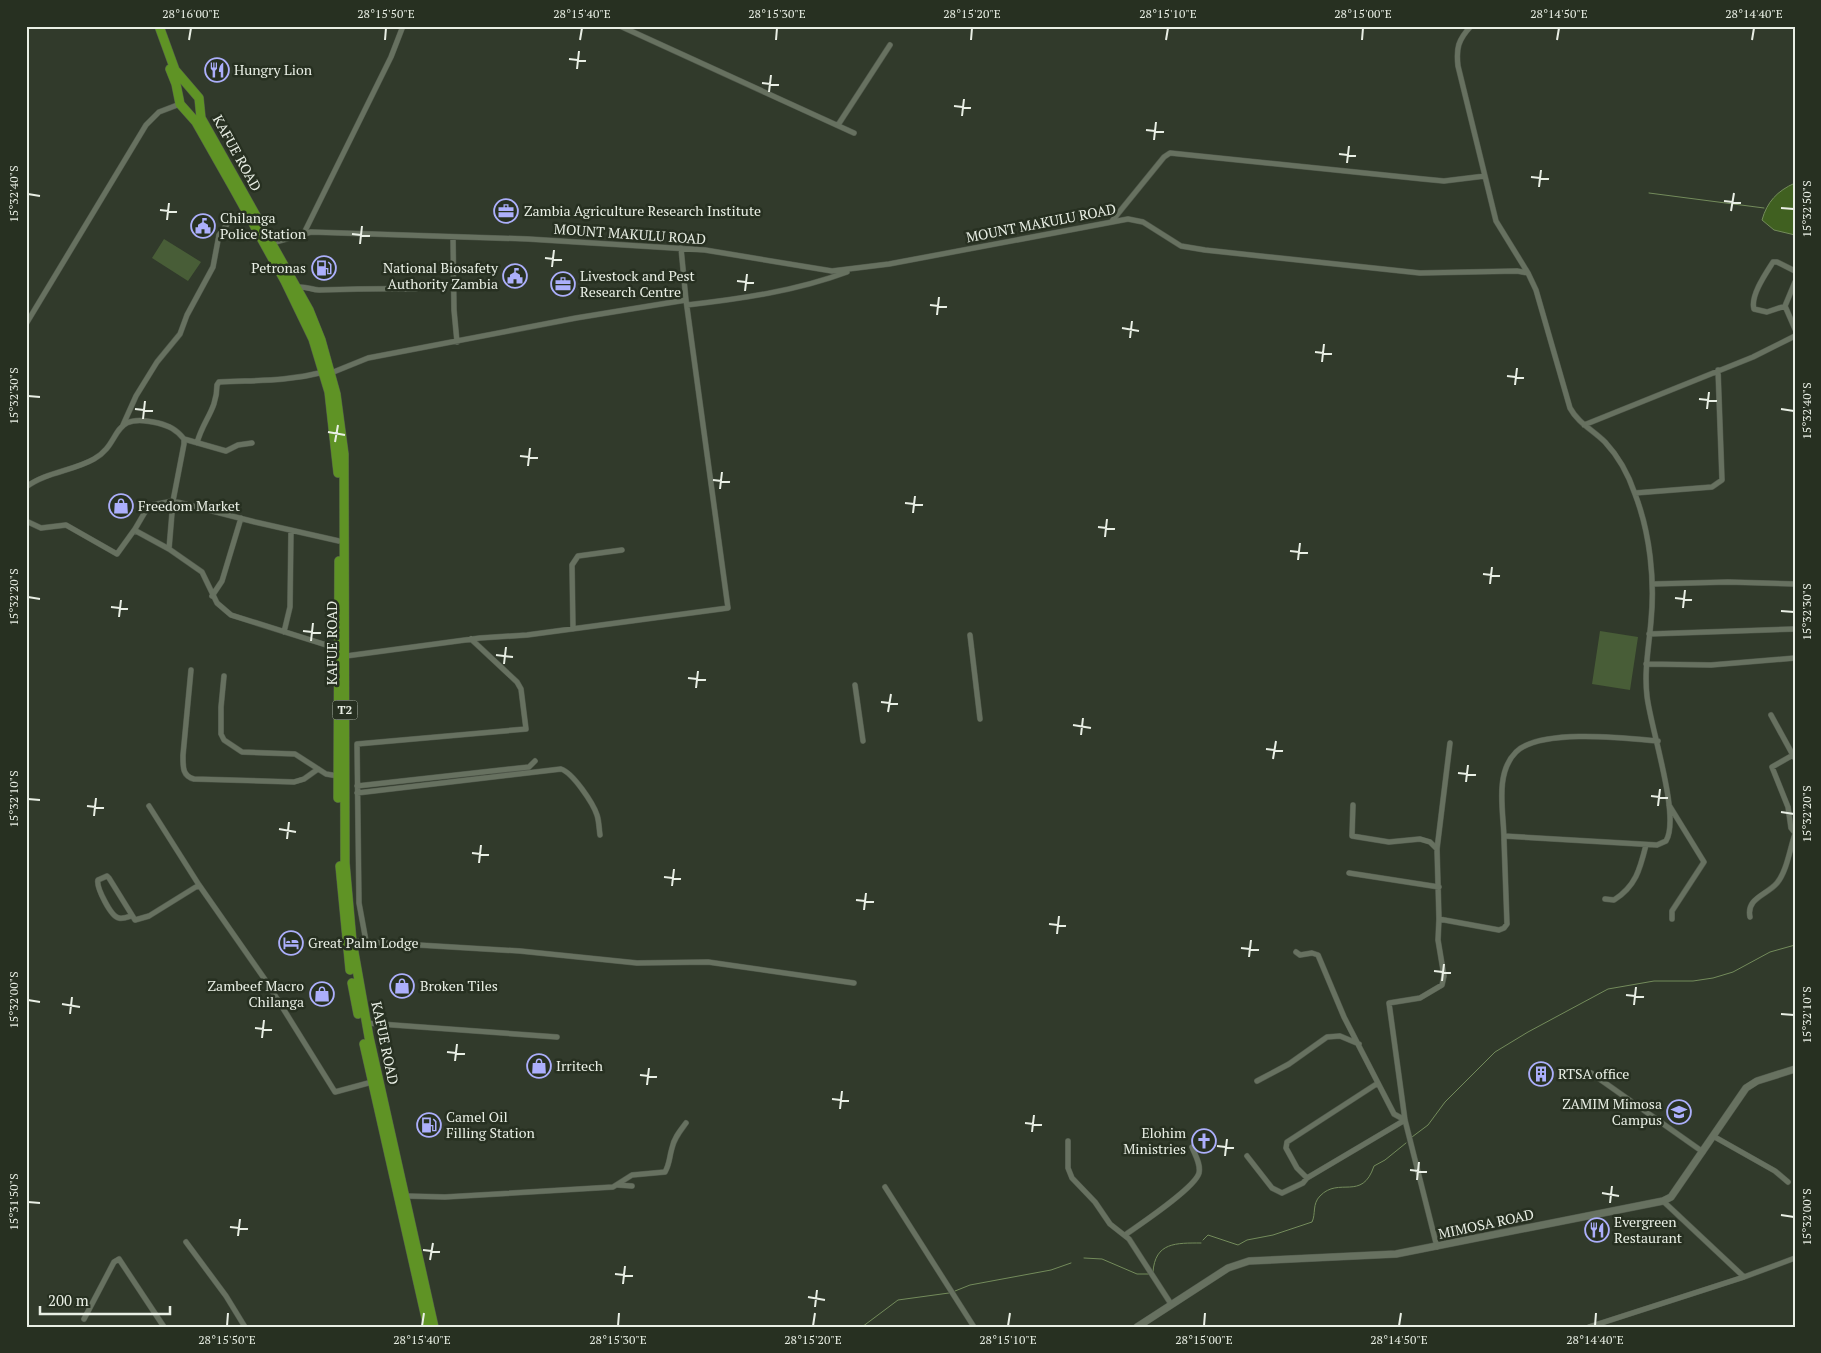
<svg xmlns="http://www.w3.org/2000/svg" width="1821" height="1353" viewBox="0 0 1821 1353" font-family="'PT Serif',serif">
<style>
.green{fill:#485d37}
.water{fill:#406020;stroke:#738b5b}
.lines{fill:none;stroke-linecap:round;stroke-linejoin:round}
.stream{stroke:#738b5b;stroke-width:1}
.street-casing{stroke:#4f574a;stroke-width:6}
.secondary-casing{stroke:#4f574a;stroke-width:8}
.highway-casing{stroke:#4f574a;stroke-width:10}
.street{stroke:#677160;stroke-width:5}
.secondary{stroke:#677160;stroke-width:7}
.highway{stroke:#5f9325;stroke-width:9}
.ticks{fill:none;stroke:#e9efe5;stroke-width:2}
.labels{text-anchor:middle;stroke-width:5;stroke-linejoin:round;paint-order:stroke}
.shield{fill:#273021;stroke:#afb6aa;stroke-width:1}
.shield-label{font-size:12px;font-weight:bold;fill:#e9efe5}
.poi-label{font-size:14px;fill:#e9efe5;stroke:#273021;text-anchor:start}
.street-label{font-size:14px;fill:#e9efe5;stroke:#273021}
.neatline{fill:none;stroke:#e9efe5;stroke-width:2}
.ticks-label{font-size:12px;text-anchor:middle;fill:#e9efe5}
</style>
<rect width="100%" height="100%" fill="#313a2b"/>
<path class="green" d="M164,239L201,262L188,281L152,258Z
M1600,631L1638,637L1630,690L1592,684Z"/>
<path class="water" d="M1795,183V235L1774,230L1762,220C1767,202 1777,191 1795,183Z"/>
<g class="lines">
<path class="stream" d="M1649,193L1764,208
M1412,1137L1428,1125L1445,1102L1495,1052L1528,1032L1608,989L1654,981H1693L1713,978L1733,972L1770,952L1795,945
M1203,1240L1208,1235L1238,1245L1247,1240L1273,1235L1312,1222C1316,1214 1312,1204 1320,1196C1339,1176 1362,1202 1374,1166L1385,1160L1406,1143
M1084,1258L1102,1259L1137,1274H1149
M1153,1272C1155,1242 1176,1243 1201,1243
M955,1291L970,1285L1051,1270L1071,1263
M862,1327L898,1300L949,1293"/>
<g class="street-casing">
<path id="street" d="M620,26L854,133
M1471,26C1458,40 1456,48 1458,66L1496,221L1528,273
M838,125L890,45
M1112,221L1164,157L1170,153L1423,179L1444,181L1485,176
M304,233L391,57L403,26
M453,237L454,310L457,342
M272,243L311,232L528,239L705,250L832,271L889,264L1128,219L1143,222L1181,246L1205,250L1420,273L1517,271L1528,273L1536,290L1570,408C1578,423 1593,430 1605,442C1618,456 1629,476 1635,494C1650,533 1655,580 1651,621C1649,646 1644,670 1647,696C1650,726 1681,817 1666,841L1657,845L1504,836
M1795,282L1785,306L1795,329
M297,287C307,286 311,290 319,290C351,289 383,288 416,289
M687,305C740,299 796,291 847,272
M1785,306L1767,312L1754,309C1750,296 1766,273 1773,262H1777L1795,271
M26,324L146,125L159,112L180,104
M331,373L368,358L576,318L686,300
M123,425L136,396L157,362L180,334L187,315L213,267L219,235L228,223L246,212
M1584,425L1753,357L1795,336
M184,439L226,451L238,445L252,443
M197,443C203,420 217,410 217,385L219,382C257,380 285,382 324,372
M26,487C46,472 73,471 94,459C123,443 109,411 158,423C169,426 176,429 184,439V444L173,501L169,549L202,572L217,603L231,615L339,649
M1635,493L1712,487L1722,480L1718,370
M26,521L41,528L66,525L117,554L135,529
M169,549L136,531L135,529L145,512L152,505L173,501L255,522L339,541
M1653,584L1728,582L1795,584
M212,596L222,581L241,518
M573,629L572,565L578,556L622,550
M284,632L290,607L291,531
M1649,634L1795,629
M970,635L980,719
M346,656L480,638L527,635L728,608L686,300L681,248
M1646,664L1711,665L1795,658
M191,670L183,755C183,766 182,776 194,779L294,782L304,779L318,769
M224,676L221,707V734L224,740L242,752L295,754L326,774L338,776
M855,685L863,741
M1771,715L1794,757
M1450,743L1437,849L1439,919L1499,930L1504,928L1507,924C1506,896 1505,868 1504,840C1504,813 1494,774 1516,752C1540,728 1626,738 1658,741
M1793,755L1772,767L1788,807L1791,828L1795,833
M357,786L529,767L535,761
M357,793L561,769C573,773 593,803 597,815C599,821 599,828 600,835
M1353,805L1352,836L1389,842L1420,839L1430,842L1437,849
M1669,805L1704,862L1672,911V919
M149,806L199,885L266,981L335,1092L372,1082
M1349,873L1439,887
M1605,899L1614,900C1636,886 1640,869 1646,845
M131,916C128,917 123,919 119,918C111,917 96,887 98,880L107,876L109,878L135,920L149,916L199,885
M1750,917C1746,898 1767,895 1777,883C1787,871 1790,848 1795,834
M352,941L520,951L637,963L708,962L854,983
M366,941L359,903L357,744L526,729L521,689L517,682L471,639
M1296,952L1300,955L1312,953L1318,955L1344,1017L1378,1083L1394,1114L1405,1120
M366,1023L557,1037
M1591,1073L1703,1152
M1257,1081L1289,1064L1327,1037L1340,1036L1359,1044
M1713,1136L1775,1171L1788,1182
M1068,1141V1168L1072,1178L1095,1202L1110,1224L1129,1239L1171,1304
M1247,1156L1272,1188L1282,1193L1303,1183L1307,1178L1405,1120
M1307,1178L1297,1168L1286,1148L1287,1142L1378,1083
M618,1185L632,1186
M885,1187L974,1327
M406,1196L445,1197L613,1187L632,1175L665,1172C670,1163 669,1158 672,1148C674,1138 680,1131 686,1123
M1125,1235C1139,1225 1195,1188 1199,1173C1201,1164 1195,1155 1192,1147
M186,1242L226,1296L245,1327
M1437,1247L1405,1120L1389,1003L1420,998L1442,985L1444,976L1438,940L1439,919
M1744,1277L1795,1258
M84,1319L114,1262L119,1259L164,1327
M1589,1327L1744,1277L1663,1201"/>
</g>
<g class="secondary-casing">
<path id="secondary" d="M1137,1327L1228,1268L1249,1261L1396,1254L1663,1201L1671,1197L1746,1088L1757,1081L1795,1069"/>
</g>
<g class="highway-casing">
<path id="highway" d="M159,26L175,70L199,98L201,118L309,310L321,340L336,394L344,454L345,863L352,941L369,1037L434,1327
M170,69L176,84L180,104L196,122L234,189L285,281L313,339L329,392L338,473
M338,798L339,561
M340,866L350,970
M352,983L358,1014
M364,1044L428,1327"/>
</g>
<use href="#street" class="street"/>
<use href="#secondary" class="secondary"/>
<use href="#highway" class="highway"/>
</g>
<path class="ticks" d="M189,40L191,28M385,40L386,28M580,40L582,28M776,40L777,28M971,40L972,28M1166,40L1168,28M1362,40L1363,28M1557,40L1559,28M1752,40L1754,28M569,59L586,61M577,69L579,51M762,83L779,85M769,92L771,75M954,106L971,108M962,116L964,99M1146,130L1164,132M1154,140L1156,122M1339,154L1356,156M1347,163L1349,146M1531,177L1549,179M1539,187L1541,170M28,194L40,196M1724,201L1741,203M1781,208L1794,209M160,210L177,212M1731,211L1734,193M167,220L169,203M352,234L370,236M360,244L362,226M545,258L562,260M552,267L554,250M737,281L754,283M745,291L747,274M930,305L947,307M937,315L939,297M1122,328L1139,331M1130,338L1132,321M1315,352L1332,354M1322,362L1324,344M1507,376L1524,378M1515,385L1517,368M28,396L40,397M1699,399L1717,401M135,409L153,411M1707,409L1709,392M1781,409L1794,411M143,419L145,401M328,432L345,435M335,442L338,425M520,456L538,458M528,466L530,448M713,480L730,482M720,489L722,472M905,503L923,505M913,513L915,496M1098,527L1115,529M1105,537L1107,519M1290,551L1308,553M1298,560L1300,543M1483,574L1500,576M1490,584L1492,567M28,597L40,599M1675,598L1692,600M111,607L128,609M1683,608L1685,590M1781,611L1794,612M119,617L121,600M303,631L321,633M311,641L313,623M496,655L513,657M504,664L506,647M688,678L706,680M696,688L698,671M881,702L898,704M888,712L891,694M1073,725L1091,728M1081,735L1083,718M1266,749L1283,751M1273,759L1276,741M1458,773L1476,775M1466,782L1468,765M1651,796L1668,798M28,799L40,800M87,806L104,808M1658,806L1660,789M1781,812L1794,814M94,816L96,798M279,829L296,832M287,839L289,822M472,853L489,855M479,863L481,845M664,877L681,879M672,886L674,869M856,900L874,902M864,910L866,893M1049,924L1066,926M1057,934L1059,916M1241,948L1259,950M1249,957L1251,940M1434,971L1451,973M1442,981L1444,964M1626,995L1644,997M28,1000L40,1002M62,1004L80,1007M1634,1005L1636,987M70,1014L72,997M1781,1014L1794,1015M255,1028L272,1030M262,1038L264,1020M447,1052L465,1054M455,1061L457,1044M640,1075L657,1077M647,1085L649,1068M832,1099L849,1101M840,1109L842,1091M1025,1123L1042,1125M1032,1132L1034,1115M1217,1146L1234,1148M1225,1156L1227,1139M1410,1170L1427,1172M1417,1180L1419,1162M1602,1193L1619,1196M28,1202L40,1203M1610,1203L1612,1186M1781,1215L1794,1217M230,1227L248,1229M238,1236L240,1219M423,1250L440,1252M430,1260L433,1243M615,1274L633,1276M623,1284L625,1266M808,1297L825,1300M815,1307L817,1290M227,1326L228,1313M422,1326L424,1313M618,1326L619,1313M813,1326L815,1313M1008,1326L1010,1313M1204,1326L1205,1313M1399,1326L1401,1313M1595,1326L1596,1313"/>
<defs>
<g id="restaurant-ring" transform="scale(1.25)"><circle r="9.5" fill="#273021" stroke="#acaffb" stroke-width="1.5"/><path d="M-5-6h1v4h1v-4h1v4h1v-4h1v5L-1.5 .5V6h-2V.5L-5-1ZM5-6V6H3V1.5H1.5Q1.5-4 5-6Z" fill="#acaffb"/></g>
<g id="office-ring" transform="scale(1.25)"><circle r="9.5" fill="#273021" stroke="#acaffb" stroke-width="1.5"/><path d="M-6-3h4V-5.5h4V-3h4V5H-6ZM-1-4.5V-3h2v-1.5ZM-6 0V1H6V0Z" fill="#acaffb"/></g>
<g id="civic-ring" transform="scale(1.25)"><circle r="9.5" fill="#273021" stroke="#acaffb" stroke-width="1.5"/><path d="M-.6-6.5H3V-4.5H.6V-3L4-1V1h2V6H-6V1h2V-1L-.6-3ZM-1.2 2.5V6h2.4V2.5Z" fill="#acaffb"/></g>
<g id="fuel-ring" transform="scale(1.25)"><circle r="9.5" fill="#273021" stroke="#acaffb" stroke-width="1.5"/><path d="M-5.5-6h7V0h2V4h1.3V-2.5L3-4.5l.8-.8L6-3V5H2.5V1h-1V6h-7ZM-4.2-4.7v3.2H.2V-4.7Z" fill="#acaffb"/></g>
<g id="shop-ring" transform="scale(1.25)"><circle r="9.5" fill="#273021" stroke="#acaffb" stroke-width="1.5"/><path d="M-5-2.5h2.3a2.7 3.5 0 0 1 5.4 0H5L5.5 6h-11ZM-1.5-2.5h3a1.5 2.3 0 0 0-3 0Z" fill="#acaffb"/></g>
<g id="hotel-ring" transform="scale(1.25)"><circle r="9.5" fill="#273021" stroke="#acaffb" stroke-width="1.5"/><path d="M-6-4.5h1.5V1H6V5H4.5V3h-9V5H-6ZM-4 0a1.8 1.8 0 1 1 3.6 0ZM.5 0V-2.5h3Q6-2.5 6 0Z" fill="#acaffb"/></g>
<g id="building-ring" transform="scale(1.25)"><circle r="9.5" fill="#273021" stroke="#acaffb" stroke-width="1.5"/><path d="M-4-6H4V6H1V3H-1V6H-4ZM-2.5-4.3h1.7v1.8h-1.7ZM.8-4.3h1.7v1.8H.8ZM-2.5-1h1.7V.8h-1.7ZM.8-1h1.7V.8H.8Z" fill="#acaffb"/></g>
<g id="university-ring" transform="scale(1.25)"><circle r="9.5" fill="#273021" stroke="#acaffb" stroke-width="1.5"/><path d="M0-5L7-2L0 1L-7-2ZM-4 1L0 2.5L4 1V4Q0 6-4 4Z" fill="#acaffb"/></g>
<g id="church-ring" transform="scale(1.25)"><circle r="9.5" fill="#273021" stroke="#acaffb" stroke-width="1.5"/><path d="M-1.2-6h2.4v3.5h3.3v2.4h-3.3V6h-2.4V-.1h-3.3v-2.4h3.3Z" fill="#acaffb"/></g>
</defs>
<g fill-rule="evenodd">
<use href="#restaurant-ring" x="217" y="70"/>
<use href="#office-ring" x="506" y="211"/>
<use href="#civic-ring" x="203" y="226"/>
<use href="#fuel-ring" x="324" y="268"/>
<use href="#civic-ring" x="515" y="276"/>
<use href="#office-ring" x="563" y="284"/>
<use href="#shop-ring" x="121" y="506"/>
<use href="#hotel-ring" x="291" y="943"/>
<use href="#shop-ring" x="402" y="986"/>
<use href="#shop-ring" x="322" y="994"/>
<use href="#shop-ring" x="539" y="1066"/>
<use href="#building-ring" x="1541" y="1074"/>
<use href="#university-ring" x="1679" y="1112"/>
<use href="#fuel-ring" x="429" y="1125"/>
<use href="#church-ring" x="1204" y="1141"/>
<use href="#restaurant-ring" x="1597" y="1230"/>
</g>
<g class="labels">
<rect class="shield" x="332.5" y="700.5" width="25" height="19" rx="4"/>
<g class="shield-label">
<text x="345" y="714">T2</text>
</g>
<g class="poi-label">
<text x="234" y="75">Hungry Lion</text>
<text x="524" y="216">Zambia Agriculture Research Institute</text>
<text x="220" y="223">Chilanga<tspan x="220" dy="16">Police Station</tspan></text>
<text x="306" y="273" text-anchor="end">Petronas</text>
<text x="498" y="273" text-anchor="end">National Biosafety<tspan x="498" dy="16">Authority Zambia</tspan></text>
<text x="580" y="281">Livestock and Pest<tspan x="580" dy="16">Research Centre</tspan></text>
<text x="138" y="511">Freedom Market</text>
<text x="308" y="948">Great Palm Lodge</text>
<text x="304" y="991" text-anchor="end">Zambeef Macro<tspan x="304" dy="16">Chilanga</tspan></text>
<text x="420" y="991">Broken Tiles</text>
<text x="556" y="1071">Irritech</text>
<text x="1558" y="1079">RTSA office</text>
<text x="1662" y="1109" text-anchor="end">ZAMIM Mimosa<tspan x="1662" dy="16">Campus</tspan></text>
<text x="446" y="1122">Camel Oil<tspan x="446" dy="16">Filling Station</tspan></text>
<text x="1186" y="1138" text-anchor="end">Elohim<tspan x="1186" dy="16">Ministries</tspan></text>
<text x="1614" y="1227">Evergreen<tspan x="1614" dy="16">Restaurant</tspan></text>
</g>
<g class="street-label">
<text transform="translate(237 153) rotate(61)" y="5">KAFUE ROAD</text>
<text transform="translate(1041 223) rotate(-11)" y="5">MOUNT MAKULU ROAD</text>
<text transform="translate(630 234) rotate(4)" y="5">MOUNT MAKULU ROAD</text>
<text transform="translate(332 643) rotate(-90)" y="5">KAFUE ROAD</text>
<text transform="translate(385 1043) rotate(78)" y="5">KAFUE ROAD</text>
<text transform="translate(1486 1224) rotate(-12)" y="5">MIMOSA ROAD</text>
</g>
</g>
<rect width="1821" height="1353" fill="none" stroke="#273021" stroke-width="55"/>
<path d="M40 1306v8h130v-8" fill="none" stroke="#e9efe5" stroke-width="2.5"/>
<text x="48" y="1306" font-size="15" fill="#e9efe5" stroke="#273021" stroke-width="4" paint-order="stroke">200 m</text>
<rect x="28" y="28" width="1766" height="1298" class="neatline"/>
<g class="ticks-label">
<text x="191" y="18">28°16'00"E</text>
<text x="386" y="18">28°15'50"E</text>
<text x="582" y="18">28°15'40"E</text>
<text x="777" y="18">28°15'30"E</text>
<text x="972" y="18">28°15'20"E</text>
<text x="1168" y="18">28°15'10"E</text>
<text x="1363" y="18">28°15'00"E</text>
<text x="1559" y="18">28°14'50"E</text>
<text x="1754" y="18">28°14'40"E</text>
<text transform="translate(14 194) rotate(-90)" y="4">15°32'40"S</text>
<text transform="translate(1807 209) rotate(-90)" y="4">15°32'50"S</text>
<text transform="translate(14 396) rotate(-90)" y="4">15°32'30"S</text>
<text transform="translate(1807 411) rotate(-90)" y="4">15°32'40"S</text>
<text transform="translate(14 597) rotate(-90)" y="4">15°32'20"S</text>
<text transform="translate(1807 612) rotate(-90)" y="4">15°32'30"S</text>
<text transform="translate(14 799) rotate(-90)" y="4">15°32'10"S</text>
<text transform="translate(1807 814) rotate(-90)" y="4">15°32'20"S</text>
<text transform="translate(14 1000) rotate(-90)" y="4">15°32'00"S</text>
<text transform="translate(1807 1015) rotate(-90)" y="4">15°32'10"S</text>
<text transform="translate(14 1202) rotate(-90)" y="4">15°31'50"S</text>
<text transform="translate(1807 1217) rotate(-90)" y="4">15°32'00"S</text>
<text x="227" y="1344">28°15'50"E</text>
<text x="422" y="1344">28°15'40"E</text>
<text x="618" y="1344">28°15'30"E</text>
<text x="813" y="1344">28°15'20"E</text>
<text x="1008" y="1344">28°15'10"E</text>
<text x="1204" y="1344">28°15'00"E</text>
<text x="1399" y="1344">28°14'50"E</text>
<text x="1595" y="1344">28°14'40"E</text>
</g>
</svg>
